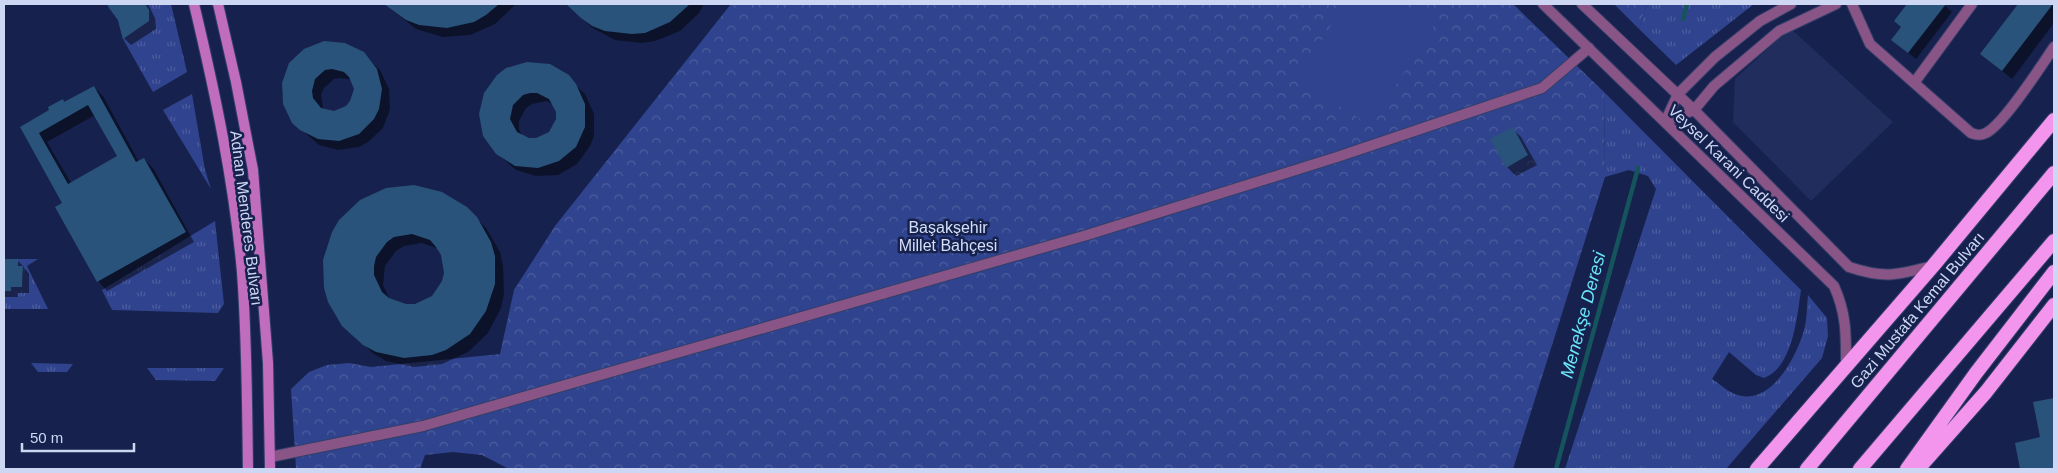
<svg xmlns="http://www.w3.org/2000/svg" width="2058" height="473" viewBox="0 0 2058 473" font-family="Arial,sans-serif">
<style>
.built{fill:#212d5d}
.grass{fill:url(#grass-tufts)}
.park{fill:url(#park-crowns)}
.pitch{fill:#30438e}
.shadow{fill:#0007;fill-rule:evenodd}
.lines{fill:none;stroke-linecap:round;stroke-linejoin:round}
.stream{stroke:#15545d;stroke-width:4.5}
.building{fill:#29537a;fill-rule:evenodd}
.pedestrian-casing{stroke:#333f68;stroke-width:12}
.minor-casing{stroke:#333f68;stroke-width:12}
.tertiary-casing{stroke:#333f68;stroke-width:12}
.secondary-casing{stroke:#333f68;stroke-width:12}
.trunk-casing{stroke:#333f68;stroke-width:16}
.pedestrian{stroke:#895586;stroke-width:10}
.minor{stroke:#895586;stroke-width:10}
.tertiary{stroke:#895586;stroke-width:10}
.secondary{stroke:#c16dbd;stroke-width:10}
.trunk{stroke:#f395ed;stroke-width:14}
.labels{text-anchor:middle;stroke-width:5;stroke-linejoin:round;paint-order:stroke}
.street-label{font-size:16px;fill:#cdd7f3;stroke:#16224d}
.park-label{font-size:16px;fill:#d5dff9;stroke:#16224d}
.water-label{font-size:18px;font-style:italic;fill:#6be6f9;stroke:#16224d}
</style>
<defs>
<pattern id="grass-tufts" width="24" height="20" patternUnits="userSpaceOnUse" patternTransform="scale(1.25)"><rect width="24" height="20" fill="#30438e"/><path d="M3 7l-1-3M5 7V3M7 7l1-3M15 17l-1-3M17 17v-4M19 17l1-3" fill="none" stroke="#4d5d9e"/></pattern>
<pattern id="park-crowns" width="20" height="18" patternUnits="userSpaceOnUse" patternTransform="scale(1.25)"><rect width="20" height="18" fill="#30438e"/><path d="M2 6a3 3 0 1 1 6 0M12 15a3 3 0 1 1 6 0" fill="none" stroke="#4d5d9e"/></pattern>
</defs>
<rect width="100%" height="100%" fill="#16224d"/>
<path class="built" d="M1790,28L1893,122L1811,201L1733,122L1735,79Z"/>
<path class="grass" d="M106,4H171L187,72L153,92L123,39L118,20Z
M1647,4H1754L1676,65L1639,29Z
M1604,92L1801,290C1797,317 1793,367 1764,378L1756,375L1729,352L1712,379C1720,384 1729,393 1738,395C1772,406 1799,353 1805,326C1807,316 1807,305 1808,295L1827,318L1828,336L1822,358L1726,469H1565L1656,189L1648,176L1629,170L1605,177Z
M192,94L205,170L211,189L163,110Z
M215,221L224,304L218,313L112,310L102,290Z
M18,259H38L27,266L48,309H4V291H11V287L22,286L23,266H18Z
M31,363L73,364L67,372H38Z
M147,368H224L215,381L156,380Z"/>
<path class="park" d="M731,4H1513L1604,92L1605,177L1513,469H509L482,455L453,452L425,455L420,469H296L291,389L309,372L327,365L349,363L371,367L500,354L514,290L555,226Z
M1614,4H1647L1639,29Z"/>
<path class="pitch" d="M1345,4H1404L1435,24L1370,125L1297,79Z"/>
<path class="shadow" d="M105,4H148L155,18L156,29L131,45L124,38L123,28L115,11Z
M385,4H516L495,24L470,35L443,37L416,29Z
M568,4H704L699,13L680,31L655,41L642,43L615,40L591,27Z
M1909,4H1943L1952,12L1916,59L1893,40L1902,28L1895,21Z
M2020,4H2054V23L2012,79L1981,54Z
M370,61L380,70L389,89L390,109L383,128L368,142L359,147L338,150L319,145L293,122L288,113L282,93L286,73ZM341,78L352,80L355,89L351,102L347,108L334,112L323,109L321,94L324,88L334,79Z
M539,63L559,70L585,94L594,114V136L590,146L577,164L558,175L536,176L516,170L499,155L517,65ZM547,101L553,105L557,112V119L550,132L544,137L529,139L522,136L519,129V121L526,108L532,104Z
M94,87L103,96L139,162L144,159L153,168L194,242L107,291L98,281L64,204L21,128ZM95,115L119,157L71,183L47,142Z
M1512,128L1521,137L1537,165L1516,176L1507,167Z
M476,218L486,228L500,252L503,266L504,294L501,308L488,333L468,352L442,364L414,367L386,361L374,354L353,335L333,233ZM422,243L439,249L443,254L446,273L444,282L433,297L416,305L406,306L390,300L383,285L385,266L396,251L404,246Z
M4,260H17L24,267L29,274V293H18V297H4Z
M2054,399V469H2021L2016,444L2042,438L2035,403Z"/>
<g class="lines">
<path class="stream" d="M1683,19L1687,4
M1556,469L1638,168"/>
</g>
<path class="building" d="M107,4H145L149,10V21L123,39L118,20Z
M384,4H499L486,15L474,22L447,28L419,25L406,20Z
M566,4H690L670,22L645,33L632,34L605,31L592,26L581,18Z
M1907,4H1946L1908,53L1891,40L1901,27L1894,21Z
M2018,4H2053L2002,71L1980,54Z
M324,41L345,43L364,52L377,69L382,89L379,109L374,119L359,134L339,141L318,139L300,130L292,123L283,104L282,83L289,63L304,49ZM332,69L344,72L349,77L354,89L350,101L346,106L334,111L321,108L313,98L312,91L315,79L325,70Z
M527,62L550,64L569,75L576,84L585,104V127L576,147L559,161L538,168L515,166L496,154L483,136L479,114L484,93L497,75L506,68ZM530,93H537L549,99L556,112V119L549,132L536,138H529L517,132L510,119L513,105L523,95Z
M94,86L136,162L144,158L186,232L97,282L55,207L62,203L20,127L49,110L48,107L63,99L64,102ZM88,105L117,156L68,184L39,133Z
M1513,127L1528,155L1506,168L1490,139Z
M414,185L442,192L467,207L477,217L491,242L495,256V284L486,311L470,334L446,350L432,355L404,358L376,352L363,345L342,326L328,302L324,288L323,260L332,232L339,220L360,200L386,188ZM412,234L430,240L436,247L441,255L444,273L442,281L432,296L415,304H406L389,298L382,292L374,275V266L376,257L387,242L394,237Z
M4,259H18V266H23L22,287H11V291H4Z
M2054,398V469H2020L2015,443L2040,437L2033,402Z"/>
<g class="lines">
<g class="pedestrian-casing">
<path id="pedestrian" d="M270,457L423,426L1087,235L1337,157L1542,88L1589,48"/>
</g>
<g class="minor-casing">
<path id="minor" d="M1852,4L1870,44L1971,133C1976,135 1980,136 1986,133C2004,124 2041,66 2054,47
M1914,83L1972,4"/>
</g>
<g class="tertiary-casing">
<path id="tertiary" d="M1543,4L1834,286C1847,315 1846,336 1846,368
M1582,4L1694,110L1849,267C1885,279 1897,275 1933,266
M1665,122L1694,110L1714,86L1779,31L1836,4
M1665,122L1678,94L1715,57L1760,21L1791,4"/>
</g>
<g class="secondary-casing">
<path id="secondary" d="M194,4C215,92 234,182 242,272C247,338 247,404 248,469
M218,4L236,82L253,170L268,363L270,469"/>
</g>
<g class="trunk-casing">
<path id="trunk" d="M1757,469L1933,266L2054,120
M1807,469L2054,173
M1860,469L2054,241
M1907,469L1976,373L2054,272
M1918,469L1986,392L2054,305"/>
</g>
<use href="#pedestrian" class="pedestrian"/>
<use href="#minor" class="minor"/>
<use href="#tertiary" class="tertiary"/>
<use href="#secondary" class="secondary"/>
<use href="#trunk" class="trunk"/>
</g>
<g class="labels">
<g class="street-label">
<text transform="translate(1729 163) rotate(44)" y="6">Veysel Karani Caddesi</text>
<text transform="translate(247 218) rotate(83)" y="6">Adnan Menderes Bulvarı</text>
<text transform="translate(1917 310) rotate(-50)" y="6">Gazi Mustafa Kemal Bulvarı</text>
</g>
<g class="park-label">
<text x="948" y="233">Başakşehir<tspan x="948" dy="18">Millet Bahçesi</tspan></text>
</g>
<g class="water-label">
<text transform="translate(1583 315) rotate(-75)" y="6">Menekşe Deresi</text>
</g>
</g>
<rect width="2058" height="473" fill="none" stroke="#cdd7f3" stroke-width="10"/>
<path d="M22 443v8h112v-8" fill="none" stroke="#cdd7f3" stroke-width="2.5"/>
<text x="30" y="443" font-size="15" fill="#cdd7f3" stroke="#16224d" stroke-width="4" paint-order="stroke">50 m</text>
</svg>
